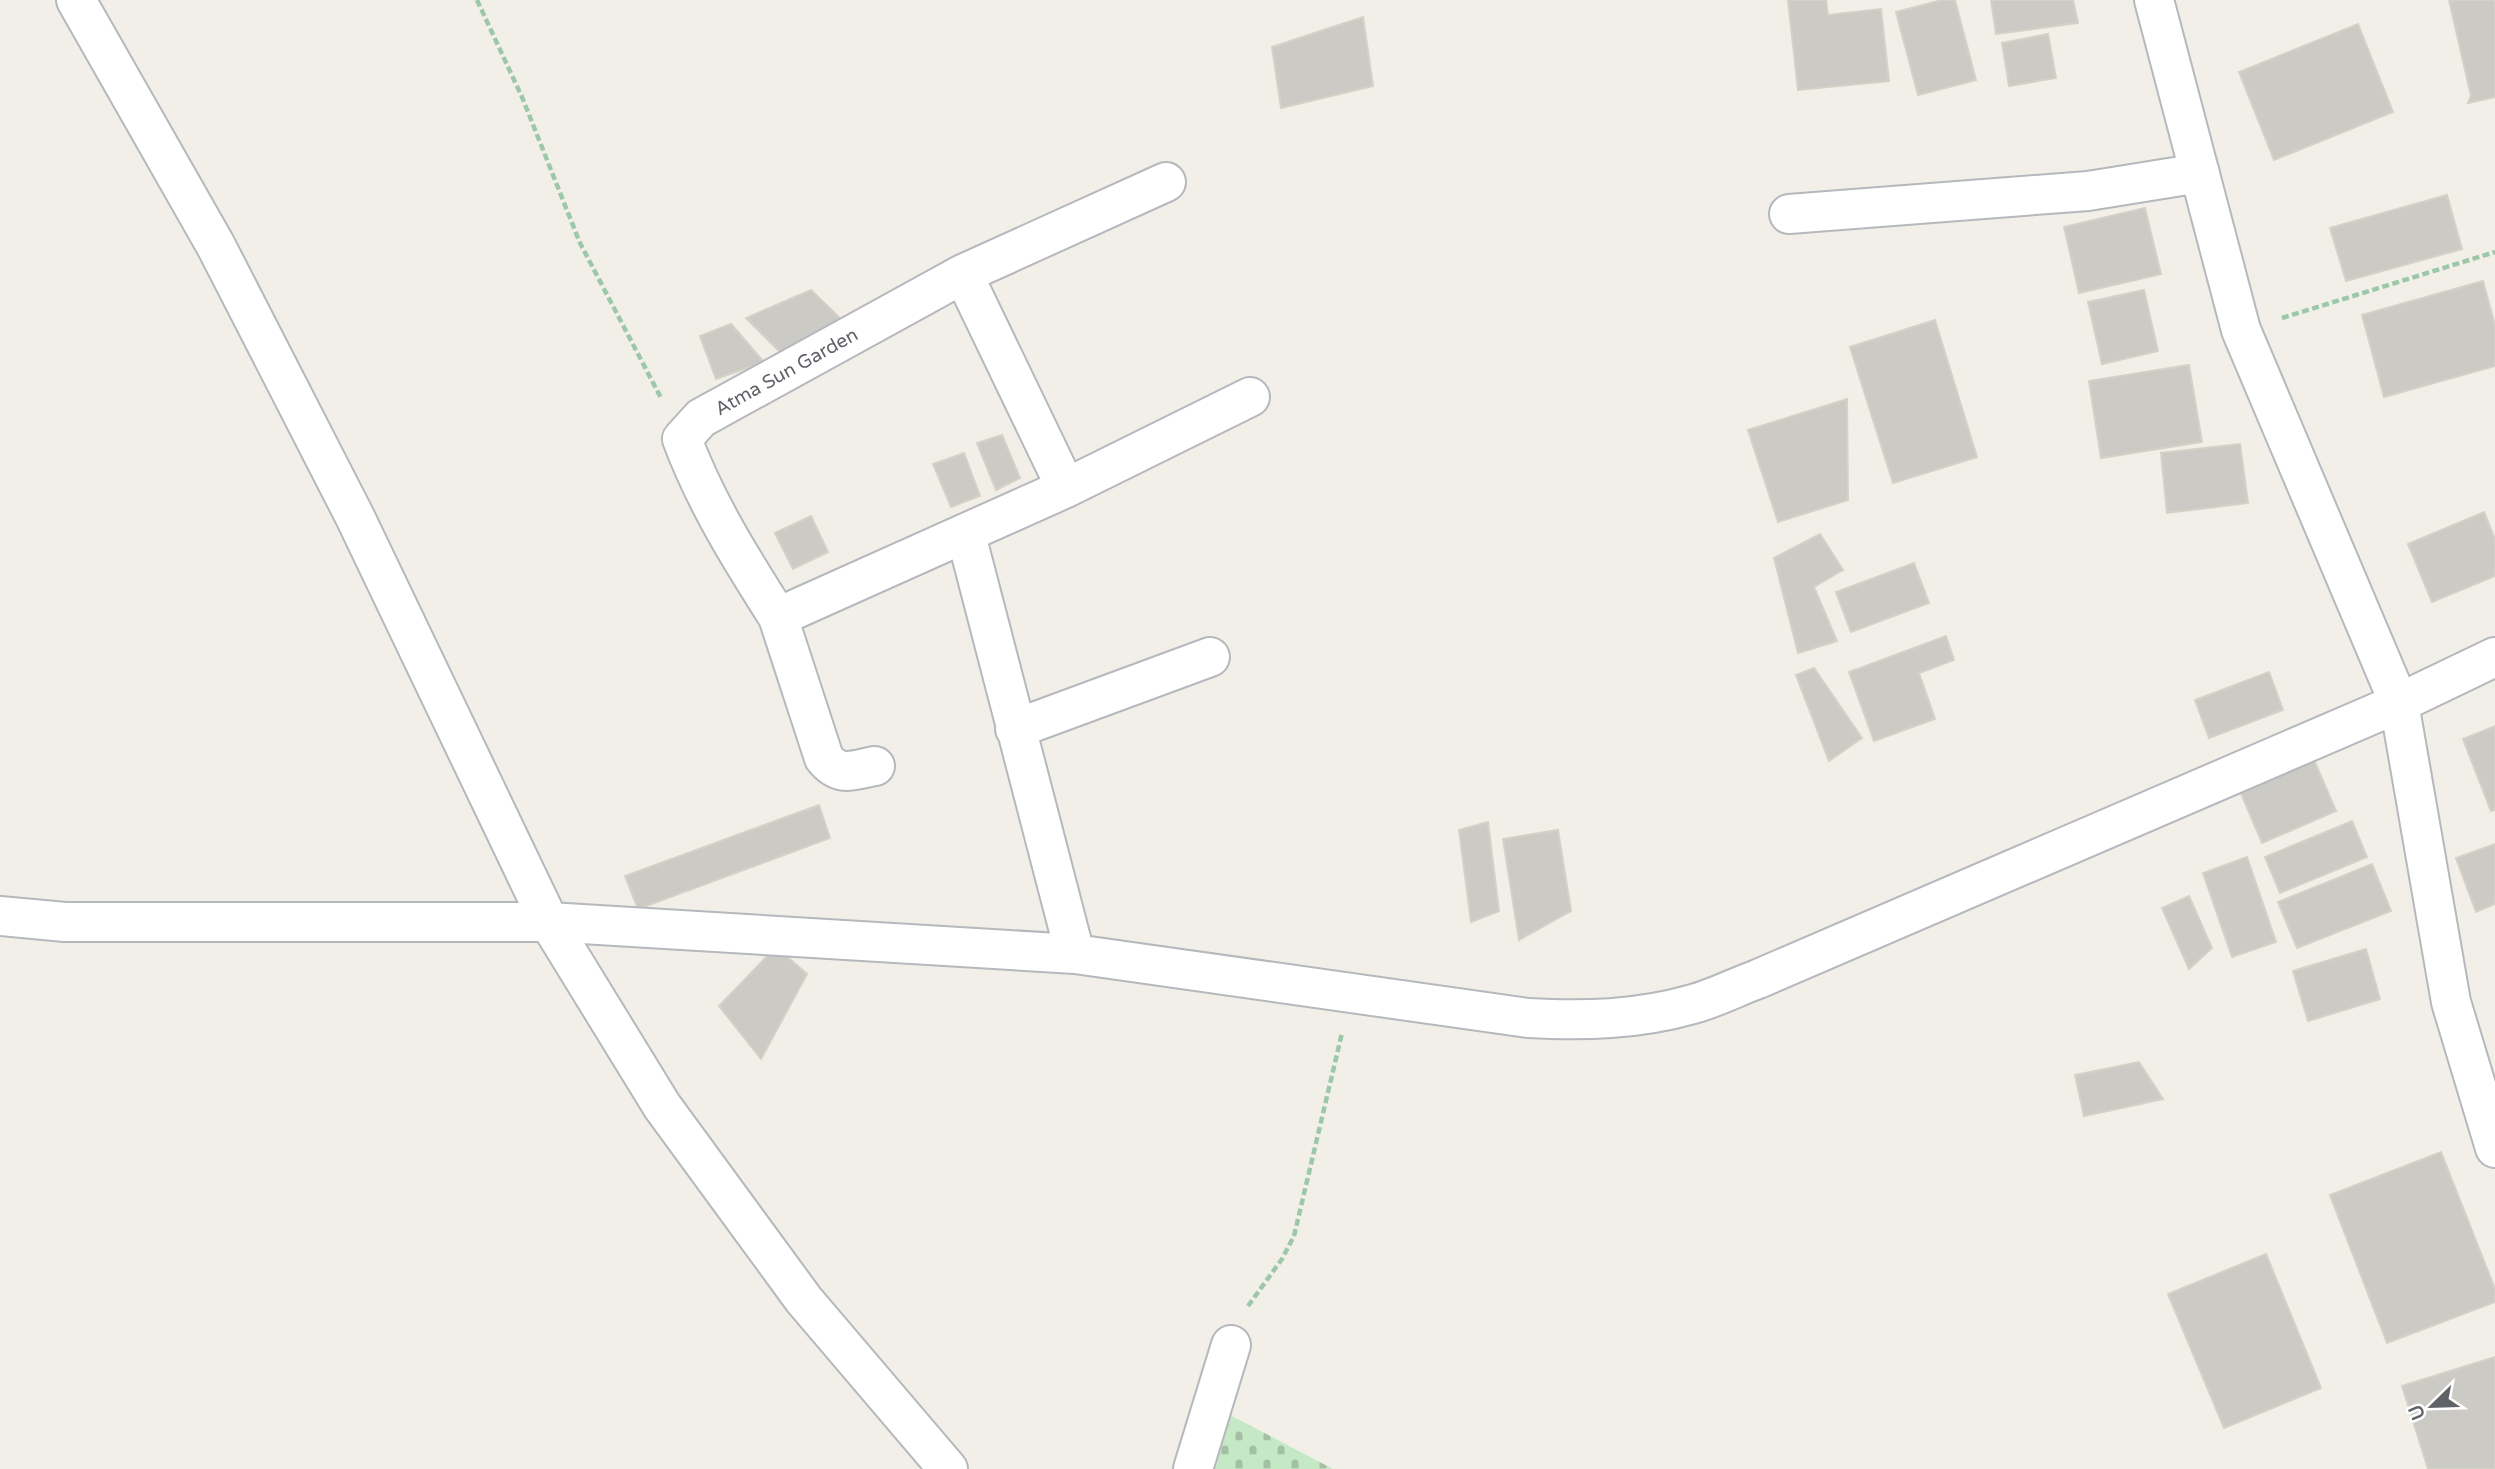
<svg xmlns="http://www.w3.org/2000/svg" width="2495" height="1469" viewBox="0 0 2495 1469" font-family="'Varela Round',sans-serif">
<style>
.cemetery{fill:url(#cemetery-stones)}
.building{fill:#cccac5;stroke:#d6d1c6;stroke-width:2}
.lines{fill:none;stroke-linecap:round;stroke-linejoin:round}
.street-casing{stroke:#b5b8bc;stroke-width:42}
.path{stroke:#9cc7a9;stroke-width:4.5;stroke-dasharray:7 3.5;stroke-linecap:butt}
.street{stroke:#fff;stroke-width:38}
.labels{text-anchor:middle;stroke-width:7;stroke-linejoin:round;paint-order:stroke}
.street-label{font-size:19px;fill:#5f6368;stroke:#fff}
</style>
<defs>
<pattern id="cemetery-stones" width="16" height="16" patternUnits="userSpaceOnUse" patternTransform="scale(1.75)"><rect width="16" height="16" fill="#c5e8c5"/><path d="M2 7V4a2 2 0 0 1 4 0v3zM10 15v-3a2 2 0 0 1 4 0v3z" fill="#a3c0a4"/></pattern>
</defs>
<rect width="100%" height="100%" fill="#f1efe8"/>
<path class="cemetery" d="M1226,1413L1333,1469H1210Z"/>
<path class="building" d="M1788,0H1826L1828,15L1881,9L1889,81L1798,90Z
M1942,0H1955L1976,80L1918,95L1896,12Z
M1991,0H2073L2078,23L1996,34Z
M2449,0H2495V97L2468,103L2471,96Z
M1363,17L1373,86L1281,108L1272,47Z
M2358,24L2393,112L2274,160L2239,72Z
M2048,34L2056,78L2009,86L2002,43Z
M2447,195L2462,249L2346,281L2330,228Z
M2145,208L2161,274L2079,293L2064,227Z
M2483,281L2495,325V366L2384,397L2362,315Z
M811,290L842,320L782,354L746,318Z
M2144,290L2158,351L2102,364L2088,302Z
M1935,320L1977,457L1893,483L1850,347Z
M731,324L764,362L716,379L700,336Z
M2189,365L2202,442L2101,458L2089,381Z
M1847,399L1848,500L1778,522L1748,430Z
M1002,435L1020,478L996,490L977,443Z
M2240,444L2248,503L2167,513L2161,453Z
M964,453L980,496L951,507L933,464Z
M2484,512L2495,539V576L2432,602L2408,544Z
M811,516L828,552L793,569L775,533Z
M1820,534L1843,570L1814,587L1837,641L1798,653L1774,558Z
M1914,563L1929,603L1851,632L1836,592Z
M1946,636L1954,660L1919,673L1935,719L1874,741L1849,672Z
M1814,668L1862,738L1829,761L1796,675Z
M2269,672L2283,710L2209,738L2195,700Z
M2495,726V810L2491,811L2463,739Z
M2314,760L2336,811L2262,843L2240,791Z
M819,805L830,838L638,909L625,876Z
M2352,821L2367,857L2280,893L2265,857Z
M1488,822L1499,911L1471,922L1459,830Z
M1558,830L1571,911L1519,940L1503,839Z
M2495,844V904L2476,912L2456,858Z
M2247,857L2276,942L2232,957L2203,873Z
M2372,864L2391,911L2297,948L2278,902Z
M2189,896L2212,948L2189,969L2162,908Z
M776,947L807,974L761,1059L719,1006Z
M2366,949L2380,999L2308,1021L2293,971Z
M2139,1062L2163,1099L2084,1116L2075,1075Z
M2441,1152L2495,1289V1302L2387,1343L2330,1195Z
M2266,1254L2321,1388L2224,1428L2168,1294Z
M2495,1357V1469H2428L2402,1386Z"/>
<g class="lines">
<g class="street-casing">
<path id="street" d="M76,0L216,246L355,517L549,922L662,1106L804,1300L948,1469
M2154,0L2241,330L2399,703L2451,1002L2495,1148
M1789,214L2088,191L2200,173
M963,274L701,418L682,439C706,503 741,559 778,617L1066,488L963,274L1166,182
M1066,488L1250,397
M966,535L1075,954
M778,617L824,758C840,778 853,770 875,766
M1015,729L1210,657
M0,916L65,922H549L1075,954L1528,1018C1584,1021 1637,1020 1693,1004C1715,998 1736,987 1758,979L2399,703L2495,657
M1193,1469L1231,1345"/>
</g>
<path class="path" d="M477,0L522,97L580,243L661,398
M2282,318L2495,252
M1248,1306L1282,1259L1294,1236L1342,1033"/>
<use href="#street" class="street"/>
</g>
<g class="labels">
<g class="street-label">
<text transform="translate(786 371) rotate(-29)" y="7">Atma Sun Garden</text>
</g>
</g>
<g transform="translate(2432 1406) rotate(247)" stroke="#ffffff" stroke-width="5" paint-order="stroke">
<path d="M0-5L12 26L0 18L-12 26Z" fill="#5f6368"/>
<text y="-10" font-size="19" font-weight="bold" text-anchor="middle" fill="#5f6368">U</text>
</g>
</svg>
